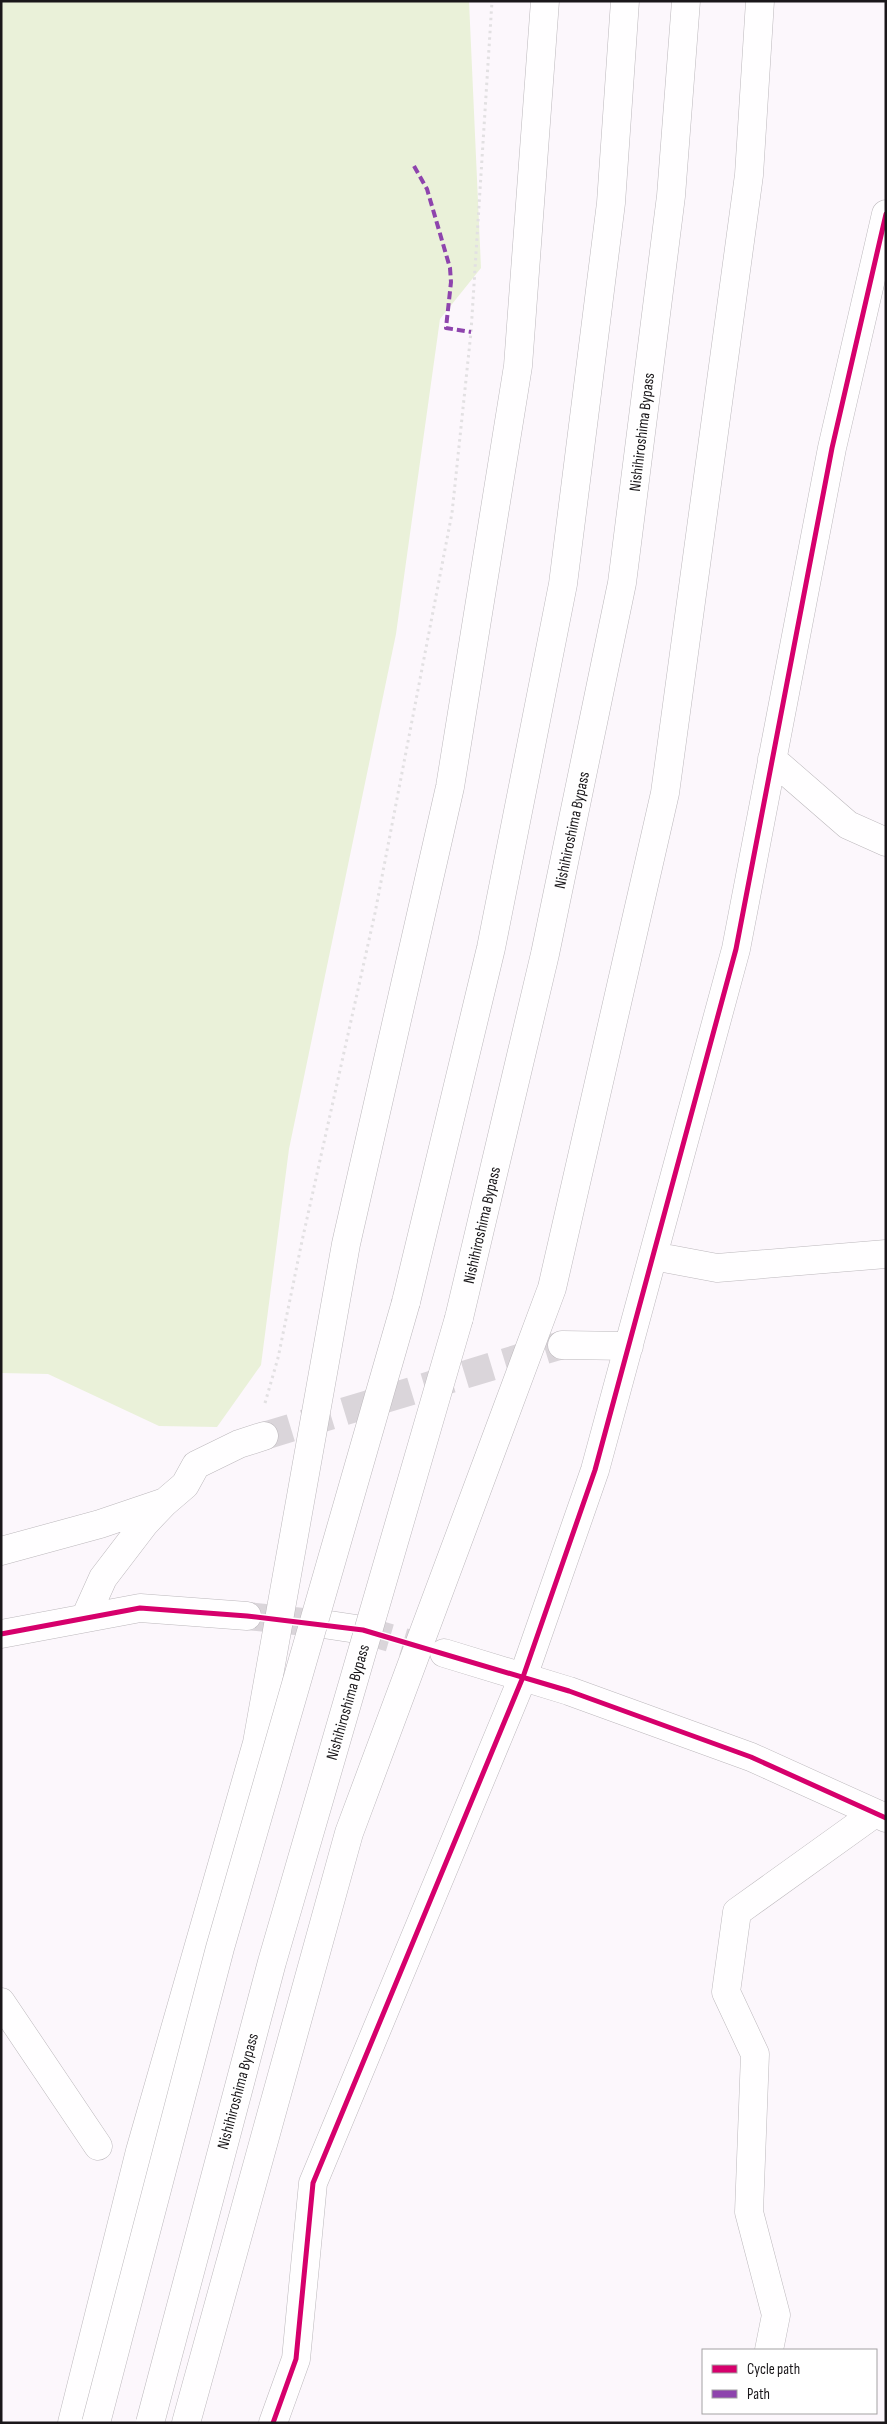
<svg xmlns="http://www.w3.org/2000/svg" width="887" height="2424" viewBox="0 0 887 2424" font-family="'Sofia Sans Condensed',sans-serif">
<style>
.green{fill:#eaf1d9}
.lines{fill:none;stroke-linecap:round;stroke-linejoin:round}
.minor-tunnel{stroke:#dad5da;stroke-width:28;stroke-dasharray:28 14;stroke-linecap:butt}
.minor-casing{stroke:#bcb8bc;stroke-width:29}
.highway-casing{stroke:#bcb8bc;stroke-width:29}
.path{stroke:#e2e0e2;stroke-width:3;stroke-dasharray:2.5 4;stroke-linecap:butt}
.minor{stroke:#fffeff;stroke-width:28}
.highway{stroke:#fffeff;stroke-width:28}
.highway-bridge-casing{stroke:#bcb8bc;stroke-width:29;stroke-linecap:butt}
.highway-bridge{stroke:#fffeff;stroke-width:28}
.quiet{stroke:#8e44ad;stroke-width:4;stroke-dasharray:8 4;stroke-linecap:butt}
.cycleway-casing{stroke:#fff;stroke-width:8}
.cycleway{stroke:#d6006c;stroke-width:5}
.labels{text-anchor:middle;stroke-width:4;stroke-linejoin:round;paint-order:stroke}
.street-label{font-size:16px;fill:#1a171a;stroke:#fff}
</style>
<rect width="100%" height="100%" fill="#fcf7fc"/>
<path class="green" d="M1,1H469L481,268L440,319L396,634L289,1149L261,1365L217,1427L159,1426L48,1374L1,1373Z"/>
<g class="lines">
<path class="minor-tunnel" d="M264,1436L562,1345
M247,1616L323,1624
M363,1630L441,1653"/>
<g class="minor-casing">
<path id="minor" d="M772,759L848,825L886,842
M653,1256L717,1268L886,1254
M562,1345L629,1346
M1,1551L100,1524L162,1503
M85,1618L103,1578L145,1523L164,1503L185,1485L196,1465L239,1444L264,1436
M323,1624L363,1630
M1,1634L140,1608L247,1616
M444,1653L569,1691L751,1757L886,1818
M1,2002L98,2146
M769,2350L776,2315L749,2212L755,2054L726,1992L737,1912L875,1813
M273,2423L296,2359L313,2183L523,1677L595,1470L736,949L832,448L886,214"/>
</g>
<g class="highway-casing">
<path id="highway" d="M406,1302L491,948L563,584L611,203L625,1
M459,1318L545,954L622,583L671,196L686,1
M72,2423L140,2151L257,1743L346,1244L450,787L518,366L545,1
M186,2423L349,1833L552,1288L665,793L749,175L760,1"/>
</g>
<path class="path" d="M265,1403L278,1358L302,1241L375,913L452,513L471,332L492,1"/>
<use href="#minor" class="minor"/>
<use href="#highway" class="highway"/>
<g class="highway-bridge-casing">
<path id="highway-bridge" d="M96,2423L220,1948L406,1302
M150,2423L272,1962L459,1318"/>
</g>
<use href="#highway-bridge" class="highway-bridge"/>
<path class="quiet" d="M414,166L427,189L450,268L451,282L446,328L471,332"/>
<g class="cycleway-casing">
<path id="cycleway" d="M1,1634L140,1608L247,1616L363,1630L569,1691L751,1757L886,1818
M273,2423L296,2359L313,2183L523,1677L595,1470L736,949L832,448L886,214"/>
</g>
<use href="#cycleway" class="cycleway"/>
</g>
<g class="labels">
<g class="street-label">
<text transform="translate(641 432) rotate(-83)" y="6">Nishihiroshima Bypass</text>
<text transform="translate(571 830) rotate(-78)" y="6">Nishihiroshima Bypass</text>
<text transform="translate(481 1225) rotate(-77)" y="6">Nishihiroshima Bypass</text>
<text transform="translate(347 1702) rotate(-74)" y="6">Nishihiroshima Bypass</text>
<text transform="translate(237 2091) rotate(-75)" y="6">Nishihiroshima Bypass</text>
</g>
</g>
<rect width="887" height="2424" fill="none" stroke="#1a171a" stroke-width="5"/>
<rect x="702" y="2349" width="175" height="65" fill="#ffffff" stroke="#a3a2a3"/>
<rect x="712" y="2365" width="25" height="8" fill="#d6006c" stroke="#a3a2a3"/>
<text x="747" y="2374" font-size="15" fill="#1a171a">Cycle path</text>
<rect x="712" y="2390" width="25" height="8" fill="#8e44ad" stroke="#a3a2a3"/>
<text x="747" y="2399" font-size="15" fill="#1a171a">Path</text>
</svg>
